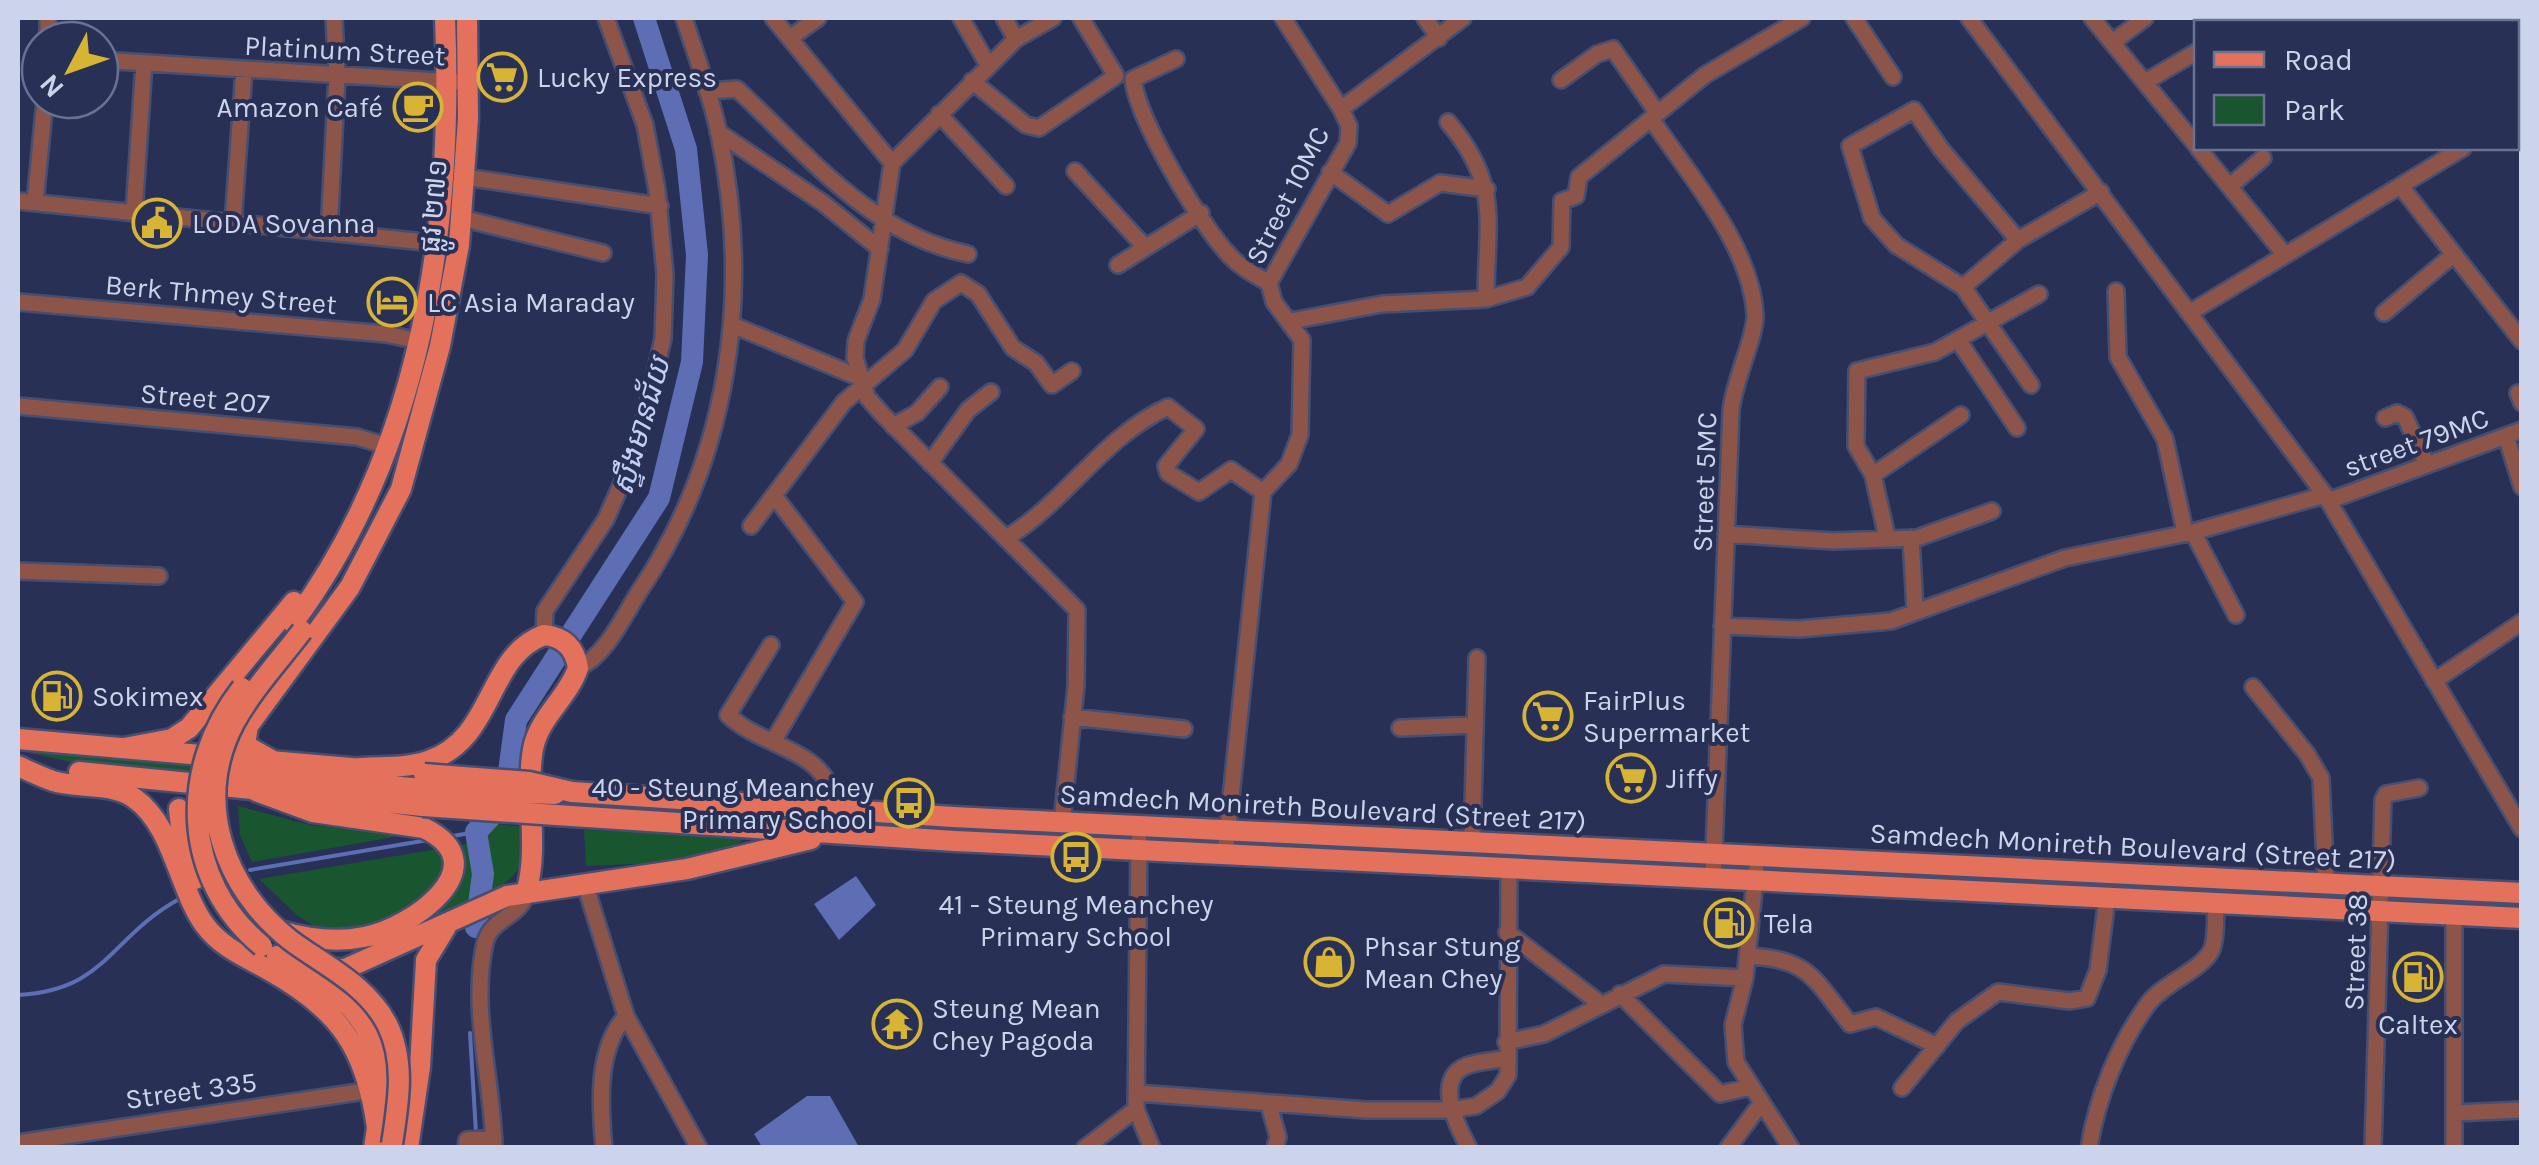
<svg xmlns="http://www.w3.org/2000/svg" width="2539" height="1165" viewBox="0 0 2539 1165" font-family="Karla,'Noto Sans Khmer',sans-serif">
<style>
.green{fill:#19552f}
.water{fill:#5d6eb5}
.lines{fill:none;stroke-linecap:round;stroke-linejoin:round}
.stream{stroke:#5d6eb5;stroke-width:4}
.river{stroke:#5d6eb5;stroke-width:22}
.minor-casing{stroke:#464e71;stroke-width:20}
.major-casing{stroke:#464e71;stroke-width:25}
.minor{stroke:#8d554a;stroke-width:15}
.major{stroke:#e3715b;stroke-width:20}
.major-bridge-casing{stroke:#464e71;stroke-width:25;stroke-linecap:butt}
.major-bridge{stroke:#e3715b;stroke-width:20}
.labels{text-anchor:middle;stroke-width:8;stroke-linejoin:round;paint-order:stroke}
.street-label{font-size:28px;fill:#ccd4eb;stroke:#283056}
.poi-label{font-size:28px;fill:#ccd4eb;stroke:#283056;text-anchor:start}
.water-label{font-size:30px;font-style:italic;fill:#c2cef6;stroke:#283056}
</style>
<rect width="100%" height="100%" fill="#283056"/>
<path class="green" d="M87,752L198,761L186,773L85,765L29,753Z
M238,806L310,825L405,835L252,862L240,835Z
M495,824L524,827C523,866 524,871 490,893L492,874L486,834Z
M584,830L741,836V841C714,864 623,864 586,866Z
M473,843L475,899L358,953L298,916L259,879Z"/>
<path class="water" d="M856,876L876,905L839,940L814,904Z
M807,1096H830L859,1147H762L754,1134Z"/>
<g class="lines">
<path class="stream" d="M447,837L476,832
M250,870L428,840
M18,995C108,990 109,937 181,898
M470,1033L476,1133"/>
<path class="river" d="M476,927L483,874L476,832L505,801L516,720L659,498L692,362L697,255L686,149L644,18"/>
<g class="minor-casing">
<path id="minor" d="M48,18V40
M773,18L892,163
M961,18L988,65
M1004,18L1016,39
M1053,18L1016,39L892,163L872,299L856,341L855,358L867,397L883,415L1077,610L1076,686L1062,822
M1283,18L1341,109
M1425,18L1439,38
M1854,18L1893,77
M1969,18L2325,495L2522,829
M2092,18L2196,145
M2237,22L2243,18
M790,38L818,18
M2113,42L2145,18
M1176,59L1133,79C1137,119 1201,226 1230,256C1241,268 1255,275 1269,283
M100,60L455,82
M1561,80L1597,54L1613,49L1656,111
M972,81L1026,125L1039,128L1116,76L1081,18
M2145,82L2196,52
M707,91L737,89C806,153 871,235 968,254
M2516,113L2522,111
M939,114L1006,186
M1652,120C1689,175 1752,247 1755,315C1756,336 1734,380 1731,411L1713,878
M1448,122C1502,186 1486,221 1486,299
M718,132L823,203L880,249
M2198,148L2285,255
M1075,171L1144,246
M1330,172L1388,214L1440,183L1487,189
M465,177L660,206
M2230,186L2263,158
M2402,188L2522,341
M18,201L435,243
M35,203L45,100
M134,213L144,63
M461,218L603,253
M233,223L244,70
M329,232L337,76L334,18
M2018,240L1941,149L1914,110L1850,146L1872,218L1896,245L1963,287L2031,385
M1118,265L1201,213
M1963,287L2018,240L2101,192
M2116,291L2118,357L2165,439L2185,532
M18,302L386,334L419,341
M2191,312L2463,148
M2384,313L2454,254
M1291,321L1382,304L1486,299L1527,287L1561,247L1562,201L1576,196L1579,177L1705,75L1802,18
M735,326L858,377
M1958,340L2017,428
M2518,393L2522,403
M18,406L357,437L387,446
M2385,418L2397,413L2405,417L2427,465
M893,426L917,413L940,387
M2506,436L2522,487
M930,463L968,410L991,392
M1873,475L1961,415
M2328,501L2522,430
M751,526L844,402L905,350L934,301L961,283L978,294L1013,348L1036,363L1052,385L1072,371
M2193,532L2236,615
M1726,534L1833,541L1917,538L1992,511
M1008,537C1066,501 1105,435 1168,407L1196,429L1166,466L1168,473L1199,492L1231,470L1263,492
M1887,537L1873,475L1856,446L1857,371L1935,352L2039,294
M1911,538L1915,609
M18,571L159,576
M1722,626L1799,629L1891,621L2065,558L2193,532L2325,495
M544,635L545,611L606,519L636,451L663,339L665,274L657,190L645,125L606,18
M771,645L728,715C767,752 839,748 835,820
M578,668C606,656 623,617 639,592C730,457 752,292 719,134C711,95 696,56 684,18
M2434,681L2522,622
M2253,687L2307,754L2321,778L2326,883
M1072,717L1184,729
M1400,728L1475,725
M774,740L855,602L776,498
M1139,840L1136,1109L1152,1148
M1472,842L1477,658
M1225,854L1263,492L1289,464L1300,435L1302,340L1274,302L1269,283L1348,143L1349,126L1341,109L1463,18
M1756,870L1745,978L1733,1025L1736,1062L1791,1148
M585,884L626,1016L699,1148
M2454,914V1148
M1507,932L1602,1005
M1747,956C1809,958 1814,979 1850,1024L1876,1017L1937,1046
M1620,994L1720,1094L1750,1087
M1506,1042L1544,1034L1664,974L1745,978
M1902,1088L1957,1021L1998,992L2070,1001L2087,998L2098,970L2107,898
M1137,1093L1366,1110H1451L1476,1106L1498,1091L1508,1075L1509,868
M1269,1105L1278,1137L1275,1148
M2454,1113L2522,1110
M18,1143L372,1090
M466,1148L467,1140L494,1138
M494,1148C493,1081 470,1010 485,943C490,918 523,917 527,890
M604,1148C600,1105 596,1049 626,1016
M1085,1148L1136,1109
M1469,1148C1458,1128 1433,1079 1466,1066C1478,1061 1494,1061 1507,1058
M1728,1148L1760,1105
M2089,1148C2097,1098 2118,1045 2148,1004C2164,982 2203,970 2212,949C2217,936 2215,916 2216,903
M2373,1148L2383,800L2386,794L2419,788"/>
</g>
<g class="major-casing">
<path id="major" d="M293,623C421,451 454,228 445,18
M18,739L362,769
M124,748L172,739L189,728L294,602
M273,761L245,745L248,726L350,587L401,489L440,346L459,245L468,119L467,18
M18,766C29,771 41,777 53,781C78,789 111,782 134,798C173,825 178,887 204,924C220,946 241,955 265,968C338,1008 366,1046 377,1128
M351,769C375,766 406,769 428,761C495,739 486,656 544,635C564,637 575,648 578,668C568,698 539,717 533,749C525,796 539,843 527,890
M79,772L423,806
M234,772L423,789
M256,791L313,812L424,828C501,866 410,929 364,937C335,943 308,939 280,931
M572,792L953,817L2522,893
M179,809L183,844L195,879
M571,816L955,841L2522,918
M277,956L315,969H345L507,896L687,869L811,839
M300,970C381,1015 388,1061 374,1148
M408,1148L420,1067L426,960L446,927"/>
</g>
<use href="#minor" class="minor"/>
<use href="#major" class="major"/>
<g class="major-bridge-casing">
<path id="major-bridge" d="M302,631C279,661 252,690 234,723C193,802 224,888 290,940C325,966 366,984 387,1024C406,1062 398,1104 392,1144
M242,688C179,768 181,879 262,946
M424,774L529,782L572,792
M423,789L555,794
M423,806L571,816"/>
</g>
<use href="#major-bridge" class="major-bridge"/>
</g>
<defs>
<g id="supermarket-ring" transform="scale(2.5)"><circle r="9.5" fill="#283056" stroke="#d8b434" stroke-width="1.5"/><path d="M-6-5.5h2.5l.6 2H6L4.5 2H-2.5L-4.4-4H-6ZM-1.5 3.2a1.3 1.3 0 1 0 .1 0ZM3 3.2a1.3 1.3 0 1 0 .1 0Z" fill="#d8b434"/></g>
<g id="cafe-ring" transform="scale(2.5)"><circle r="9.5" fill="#283056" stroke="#d8b434" stroke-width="1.5"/><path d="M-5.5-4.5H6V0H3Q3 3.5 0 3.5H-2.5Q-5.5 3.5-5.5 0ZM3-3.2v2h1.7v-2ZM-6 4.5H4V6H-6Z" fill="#d8b434"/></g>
<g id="civic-ring" transform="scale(2.5)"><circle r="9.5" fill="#283056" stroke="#d8b434" stroke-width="1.5"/><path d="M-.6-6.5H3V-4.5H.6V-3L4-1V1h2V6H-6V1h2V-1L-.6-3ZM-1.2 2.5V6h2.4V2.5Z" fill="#d8b434"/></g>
<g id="hotel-ring" transform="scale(2.5)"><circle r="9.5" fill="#283056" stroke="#d8b434" stroke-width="1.5"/><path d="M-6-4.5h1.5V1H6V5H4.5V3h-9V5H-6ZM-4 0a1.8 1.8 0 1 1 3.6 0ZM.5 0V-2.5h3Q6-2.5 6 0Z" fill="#d8b434"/></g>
<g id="fuel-ring" transform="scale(2.5)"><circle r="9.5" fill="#283056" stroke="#d8b434" stroke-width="1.5"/><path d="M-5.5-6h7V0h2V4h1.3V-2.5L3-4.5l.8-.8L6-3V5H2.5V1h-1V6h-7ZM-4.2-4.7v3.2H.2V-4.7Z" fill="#d8b434"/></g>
<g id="bus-ring" transform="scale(2.5)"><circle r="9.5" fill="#283056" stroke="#d8b434" stroke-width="1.5"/><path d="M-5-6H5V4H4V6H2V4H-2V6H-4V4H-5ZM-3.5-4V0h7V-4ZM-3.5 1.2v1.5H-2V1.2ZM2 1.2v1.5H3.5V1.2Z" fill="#d8b434"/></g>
<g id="shop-ring" transform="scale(2.5)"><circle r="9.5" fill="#283056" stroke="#d8b434" stroke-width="1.5"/><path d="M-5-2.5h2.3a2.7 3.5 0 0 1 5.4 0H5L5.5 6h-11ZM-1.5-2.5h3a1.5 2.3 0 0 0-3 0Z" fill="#d8b434"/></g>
<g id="temple-ring" transform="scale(2.5)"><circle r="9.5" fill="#283056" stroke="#d8b434" stroke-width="1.5"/><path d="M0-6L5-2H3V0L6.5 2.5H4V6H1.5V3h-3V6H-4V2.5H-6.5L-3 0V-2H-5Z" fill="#d8b434"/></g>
</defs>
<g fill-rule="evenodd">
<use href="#supermarket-ring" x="502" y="77"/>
<use href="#cafe-ring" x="418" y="107"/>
<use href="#civic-ring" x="157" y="223"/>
<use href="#hotel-ring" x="392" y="302"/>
<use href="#fuel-ring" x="57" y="696"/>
<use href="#supermarket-ring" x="1548" y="716"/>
<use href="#supermarket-ring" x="1631" y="778"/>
<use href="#bus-ring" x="909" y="803"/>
<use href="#bus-ring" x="1076" y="857"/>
<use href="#fuel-ring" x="1729" y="923"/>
<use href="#shop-ring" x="1329" y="962"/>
<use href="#fuel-ring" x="2418" y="977"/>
<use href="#temple-ring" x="897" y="1024"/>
</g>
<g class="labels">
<g class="street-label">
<text transform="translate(345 50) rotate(3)" y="10">Platinum Street</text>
<text transform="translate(1287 195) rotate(-63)" y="10">Street 10MC</text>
<text transform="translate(433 206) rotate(-85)" y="10">ផ្លូវ ២៧១</text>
<text transform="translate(221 294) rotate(5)" y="10">Berk Thmey Street</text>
<text transform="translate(205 398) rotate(5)" y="10">Street 207</text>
<text transform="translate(2416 442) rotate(-20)" y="10">street 79MC</text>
<text transform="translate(1704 482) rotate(-88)" y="10">Street 5MC</text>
<text transform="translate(1323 807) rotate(3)" y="10">Samdech Monireth Boulevard (Street 217)</text>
<text transform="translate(2133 846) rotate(3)" y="10">Samdech Monireth Boulevard (Street 217)</text>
<text transform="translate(2355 952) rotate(-88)" y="10">Street 38</text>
<text transform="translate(191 1090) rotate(-8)" y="10">Street 335</text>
</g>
<g class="poi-label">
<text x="537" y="87">Lucky Express</text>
<text x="383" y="117" text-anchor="end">Amazon Café</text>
<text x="192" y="233">LODA Sovanna</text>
<text x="427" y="312">LC Asia Maraday</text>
<text x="92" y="706">Sokimex</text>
<text x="1583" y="710">FairPlus<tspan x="1583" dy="32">Supermarket</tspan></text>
<text x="1666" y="788">Jiffy</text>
<text x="874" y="797" text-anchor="end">40 - Steung Meanchey<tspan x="874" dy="32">Primary School</tspan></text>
<text x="1076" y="914" text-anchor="middle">41 - Steung Meanchey<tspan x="1076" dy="32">Primary School</tspan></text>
<text x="1764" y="933">Tela</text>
<text x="1364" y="956">Phsar Stung<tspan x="1364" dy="32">Mean Chey</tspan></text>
<text x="932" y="1018">Steung Mean<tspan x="932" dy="32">Chey Pagoda</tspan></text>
<text x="2418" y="1034" text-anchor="middle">Caltex</text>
</g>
<g class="water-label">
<text transform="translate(641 426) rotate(-74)" y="10">ស្ទឹងមានជ័យ</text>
</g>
</g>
<rect width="2539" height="1165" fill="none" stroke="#ccd4eb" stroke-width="40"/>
<rect x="2194" y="20" width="325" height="130" fill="#283056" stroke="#6a7292" stroke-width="2.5"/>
<rect x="2214" y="52" width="50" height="15" fill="#e3715b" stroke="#6a7292" stroke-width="2.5"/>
<text x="2284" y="70" font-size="30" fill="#ccd4eb">Road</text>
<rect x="2214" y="95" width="50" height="30" fill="#19552f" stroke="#6a7292" stroke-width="2.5"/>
<text x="2284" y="120" font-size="30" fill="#ccd4eb">Park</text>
<g transform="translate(70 70) rotate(229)"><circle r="48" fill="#283056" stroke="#6a7292" stroke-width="2.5"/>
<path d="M0-8L18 38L0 25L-18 38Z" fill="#d8b434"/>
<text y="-15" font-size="28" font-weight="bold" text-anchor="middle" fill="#ccd4eb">N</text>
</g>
</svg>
